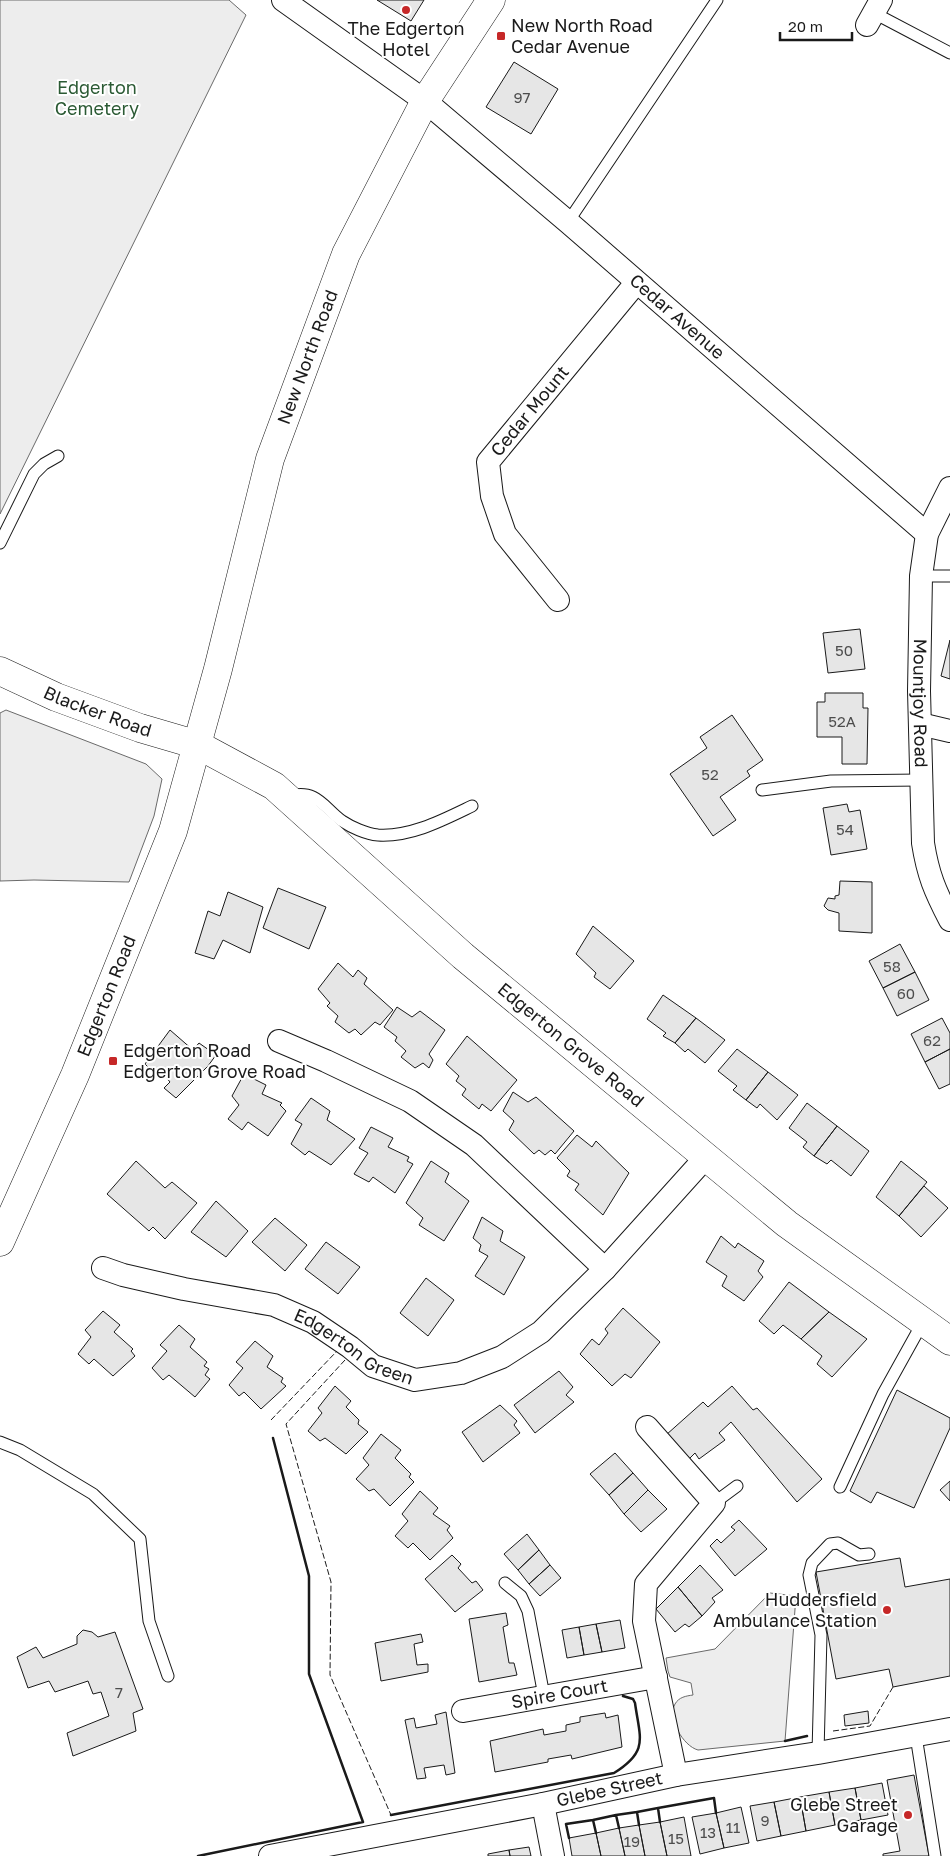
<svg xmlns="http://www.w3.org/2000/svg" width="950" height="1856" viewBox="0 0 950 1856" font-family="'Golos Text',sans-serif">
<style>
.green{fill:#ededed;stroke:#6a6a6a}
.building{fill:#e6e6e6;stroke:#1a1a1a}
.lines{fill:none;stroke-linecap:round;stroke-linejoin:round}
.lane-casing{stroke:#1a1a1a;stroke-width:13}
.street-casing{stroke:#1a1a1a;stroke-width:24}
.secondary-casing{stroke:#1a1a1a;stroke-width:29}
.highway-casing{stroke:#1a1a1a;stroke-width:29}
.lane{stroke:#fff;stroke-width:11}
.street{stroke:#fff;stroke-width:22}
.secondary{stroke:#fff;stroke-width:28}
.highway{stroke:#fff;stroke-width:28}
.fence{stroke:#1a1a1a;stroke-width:1;stroke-dasharray:6 2.5;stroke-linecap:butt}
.wall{stroke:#1a1a1a;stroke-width:2.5}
.poi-dot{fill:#c62828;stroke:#fff;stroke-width:2}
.labels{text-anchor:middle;stroke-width:4;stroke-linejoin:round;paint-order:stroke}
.number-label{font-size:15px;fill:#4d4d4d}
.poi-label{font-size:18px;fill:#1a1a1a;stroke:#fff;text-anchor:start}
.park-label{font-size:18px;fill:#2b5a34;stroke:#fff}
.street-label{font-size:18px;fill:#1a1a1a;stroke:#fff}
</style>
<rect width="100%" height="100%" fill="#fff"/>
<path class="green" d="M0,0H229L246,15L0,514Z
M6,710L146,764L162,779L154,816L129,882L34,880L0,881V713Z
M770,1593L796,1596L785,1741L698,1750C683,1746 667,1718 675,1704C679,1697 686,1696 693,1695L691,1683L670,1677L668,1671L666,1658L715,1649Z"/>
<path class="building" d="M377,0H424L411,21Z
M514,62L558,89L531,134L486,107Z
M860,629L865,669L828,673L823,633Z
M950,640V679L941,676Z
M825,693H863V708H868L867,764H842V737H817V702H825Z
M732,715L763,760L747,771L750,776L720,797L736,820L713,836L670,774L707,748L700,737Z
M847,804L849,812L860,810L867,849L831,855L823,808Z
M840,881L872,882V933L839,931V913L828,910L824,906L828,898L835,899V896L839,895Z
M278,888L326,907L309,949L263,928Z
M228,892L263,907L250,953L223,940L214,959L195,953L208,911L220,916Z
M593,926L634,961L610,989L594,977L596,973L576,954Z
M900,944L915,972L883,988L869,961Z
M338,963L353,977L358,970L367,978L364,984L393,1010L380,1025L375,1022L361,1035L355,1029L349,1033L335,1022L338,1016L327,1006L330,1003L318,989Z
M915,972L929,1000L897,1016L883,988Z
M663,995L696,1018L675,1043L663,1036L666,1033L647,1019Z
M397,1007L412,1017L420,1011L445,1030L429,1054L433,1060L429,1068L423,1063L415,1068L401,1057L406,1051L395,1041L397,1037L384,1027Z
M696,1018L725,1040L705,1063L688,1049L685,1052L675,1043Z
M942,1018L950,1033V1049L925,1062L911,1034Z
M170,1030L193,1050L199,1043L216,1055L208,1066L176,1098L164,1088L170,1082L160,1070L156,1075L145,1064Z
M467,1036L517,1080L491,1111L482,1104L479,1109L462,1095L466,1089L456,1081L459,1076L446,1064Z
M737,1049L768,1072L746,1100L733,1090L737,1086L718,1071Z
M950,1049V1084L939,1089L925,1062Z
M768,1072L798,1095L777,1120L760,1104L757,1108L746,1100Z
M244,1074L266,1085L262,1094L282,1103L280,1105L286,1111L268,1136L248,1122L242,1130L228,1119L239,1105L232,1096Z
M513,1092L528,1102L536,1097L574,1131L555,1154L551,1150L545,1155L539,1150L534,1154L509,1130L514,1121L503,1111Z
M311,1098L330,1111L327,1120L355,1139L331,1165L309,1151L305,1155L291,1144L302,1124L295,1120Z
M807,1103L837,1126L814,1156L803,1147L807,1142L789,1128Z
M837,1126L869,1151L851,1176L831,1160L827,1164L814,1156Z
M371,1127L393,1138L388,1147L409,1157L407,1161L413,1164L395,1193L373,1177L369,1182L354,1174L368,1153L359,1148Z
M577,1135L592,1147L596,1141L629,1173L603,1215L575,1190L579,1184L567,1176L570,1171L557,1158Z
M136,1161L165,1188L172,1182L197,1203L165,1239L153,1227L149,1231L107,1194Z
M431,1161L449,1173L445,1182L469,1201L444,1241L419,1225L423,1218L406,1203Z
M901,1161L927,1182L899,1216L876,1197Z
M924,1186L948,1208L921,1237L899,1216Z
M216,1201L248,1231L226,1257L191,1232Z
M482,1217L503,1231L500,1241L525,1257L504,1295L475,1276L488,1256L479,1251L481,1245L473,1238Z
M275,1218L307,1245L285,1271L252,1242Z
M721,1236L735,1248L738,1243L764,1261L758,1271L763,1277L744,1301L722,1286L727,1276L706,1262Z
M326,1242L360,1267L338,1294L305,1269Z
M426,1278L454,1300L428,1336L400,1313Z
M789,1282L829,1312L801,1339L783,1325L774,1334L759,1321Z
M623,1308L660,1342L631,1378L625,1374L612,1386L580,1354L592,1339L599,1345L608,1333L605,1329Z
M103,1311L120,1325L114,1332L133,1349L131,1351L135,1356L113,1376L94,1359L89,1364L78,1354L91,1337L85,1330Z
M829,1312L867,1339L832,1377L817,1364L822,1356L801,1339Z
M179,1325L195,1339L190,1347L207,1362L204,1366L209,1369L205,1375L210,1379L195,1397L169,1375L163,1380L152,1368L167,1351L160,1345Z
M255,1341L273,1356L267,1367L283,1378L281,1382L286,1386L261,1409L244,1392L239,1396L229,1385L243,1368L236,1362Z
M559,1371L573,1387L566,1395L574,1402L535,1433L514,1405Z
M335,1386L351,1401L346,1407L359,1420L358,1424L368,1432L346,1454L325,1438L320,1441L308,1431L322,1413L318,1408Z
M732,1386L753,1410L757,1408L822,1479L797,1502L731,1422L719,1433L725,1440L699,1459L695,1453L688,1460L666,1435L703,1402L708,1407Z
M897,1390L950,1418V1428L914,1508L877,1492L871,1503L850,1491Z
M500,1405L517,1421L514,1425L520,1433L483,1462L462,1432Z
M381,1434L401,1450L395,1458L411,1474L409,1477L414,1482L390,1506L374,1489L369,1491L356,1479L369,1465L363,1458Z
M615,1453L633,1473L609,1495L590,1474Z
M633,1473L648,1490L624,1514L609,1495Z
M950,1481V1501L940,1490Z
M648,1490L667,1509L641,1532L624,1514Z
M420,1491L438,1508L433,1514L450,1526L447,1530L453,1538L430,1560L413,1543L408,1548L395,1536L408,1521L402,1514Z
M739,1520L767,1549L735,1576L710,1546L717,1539L721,1543L735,1530L731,1527Z
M527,1534L539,1550L518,1570L504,1554Z
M539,1550L550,1565L529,1584L518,1570Z
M452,1555L461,1564L458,1568L472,1583L476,1581L483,1590L455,1612L425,1579Z
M900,1558L905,1587L950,1579V1676L893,1687L889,1669L836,1679L816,1572Z
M550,1565L561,1578L540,1596L529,1584Z
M700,1565L723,1590L712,1598L715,1602L702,1616L678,1587Z
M678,1587L702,1616L689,1627L685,1624L675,1632L656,1609Z
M506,1613L508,1625L503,1627L509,1663H514L517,1675L479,1682L469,1619Z
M620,1620L625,1648L602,1652L596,1624Z
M596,1624L602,1652L584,1655L579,1627Z
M579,1627L584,1655L567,1658L562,1630Z
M83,1630L92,1632L98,1637L115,1632L143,1709L133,1713L136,1731L73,1756L67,1733L109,1716L101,1692L93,1694L88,1681L55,1692L49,1681L28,1688L17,1657L36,1647L43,1658L77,1644V1636Z
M421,1634L423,1642L414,1644L417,1665L428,1664V1672L381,1681L375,1643Z
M868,1711L869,1723L845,1726L844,1715Z
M446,1712L455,1773L446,1775L444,1765L424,1768L426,1778L417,1779L405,1720L414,1718L416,1728L437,1724L435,1715Z
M605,1713L606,1718L618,1715L622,1747L572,1759L571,1755L548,1759V1762L495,1772L490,1741L543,1729L544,1735L566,1731V1725L580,1722V1717Z
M914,1775L929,1856H883V1854L900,1851L887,1780Z
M882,1783L888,1815L861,1820L855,1788Z
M855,1788L861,1820L835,1825L829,1792Z
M829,1792L835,1825L806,1831L800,1797Z
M800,1797L806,1831L781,1836L774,1802Z
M774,1802L781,1836L757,1841L750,1806Z
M741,1807L749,1843L724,1848L716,1813Z
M716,1813L724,1848L700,1854L692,1817Z
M684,1817L691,1856H667L660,1822Z
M660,1822L667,1856H645L639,1825Z
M639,1825L645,1856H625L619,1828Z
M619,1828L625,1856H601L596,1833Z
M596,1833L601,1856H572L569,1838Z
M529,1847L531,1856H510L509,1850Z
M509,1850L510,1856H488V1854Z"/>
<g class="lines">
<g class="lane-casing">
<path id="lane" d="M874,13L950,53
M568,222L717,0
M0,543L34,474L44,464L58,456
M921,576H950
M762,790L831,781L921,780
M290,796C317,789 324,808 342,821C351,827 366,834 378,835C411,837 443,820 472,806
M0,1442L20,1450L93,1494L140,1539L149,1621L168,1676
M840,1487L883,1394L923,1322
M714,1503L737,1486
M505,1583L521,1596L528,1611L544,1696
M916,1736L935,1856
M818,1753L821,1635L809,1575L812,1563L830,1544L838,1543L859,1555L869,1554"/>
</g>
<g class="street-casing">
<g id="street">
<path id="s1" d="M283,0L425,101L568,222L927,534"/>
<path d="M867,25L881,0"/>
<path id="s2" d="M950,488L927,534L921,576L919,691L923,843C928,875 935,891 950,920"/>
<path id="s3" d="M558,600L505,534L492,496L488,462L636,283"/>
<path d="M920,724L950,731"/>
<path d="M279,1041L326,1061L410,1101L474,1145L605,1269"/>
<path id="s4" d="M103,1268L123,1275L184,1289L274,1305L313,1322L350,1347L373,1366L415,1380L461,1373L502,1357L541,1332L605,1269L706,1157"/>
<path d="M647,1427L714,1503L646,1584L644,1621L676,1775"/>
<path id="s5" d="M463,1711L656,1677"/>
<path d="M543,1804L553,1856"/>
<path id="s6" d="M270,1856L543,1804L676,1775L818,1753L950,1729"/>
</g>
</g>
<g class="secondary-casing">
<g id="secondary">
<path id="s7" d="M0,671L56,697L140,728L198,745L274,786L463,956L787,1224L950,1341"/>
</g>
</g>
<g class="highway-casing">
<g id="highway">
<path id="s8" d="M0,1242L75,1075L173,831L218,669L270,459L346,254L425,101L491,0"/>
</g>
</g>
<use href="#lane" class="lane"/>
<use href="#street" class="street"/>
<use href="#secondary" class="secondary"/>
<use href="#highway" class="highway"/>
<path class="fence" d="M345,1360L286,1424L331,1582L330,1675L391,1815
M271,1420L337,1351
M833,1731L870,1726L893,1687"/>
<path class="wall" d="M785,1741L807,1736
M658,1808L714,1798L716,1813
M637,1812L658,1808L660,1822
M391,1815L614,1773C649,1751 640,1739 635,1703L633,1699L623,1696
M616,1815L637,1812L639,1825
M593,1820L616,1815L619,1828
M569,1838L566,1824L593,1820L596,1833
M198,1856L363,1822L309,1674V1576L273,1438"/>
</g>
<g class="poi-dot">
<circle cx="406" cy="10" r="5"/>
<rect x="496" y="31" width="10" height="10" rx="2.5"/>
<rect x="108" y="1056" width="10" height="10" rx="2.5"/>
<circle cx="887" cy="1610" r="5"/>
<circle cx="908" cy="1815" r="5"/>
</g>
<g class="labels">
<g class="number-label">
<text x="522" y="103">97</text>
<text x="844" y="656">50</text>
<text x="842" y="727">52A</text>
<text x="710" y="780">52</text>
<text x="845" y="835">54</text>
<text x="892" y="972">58</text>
<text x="906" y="999">60</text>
<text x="932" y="1046">62</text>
<text x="119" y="1698">7</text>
<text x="765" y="1826">9</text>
<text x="733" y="1833">11</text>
<text x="708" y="1838">13</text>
<text x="676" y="1844">15</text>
<text x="632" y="1847">19</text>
</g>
<g class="poi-label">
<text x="511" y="32">New North Road<tspan x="511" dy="21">Cedar Avenue</tspan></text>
<text x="406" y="35" text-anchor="middle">The Edgerton<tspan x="406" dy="21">Hotel</tspan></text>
<text x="123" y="1057">Edgerton Road<tspan x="123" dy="21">Edgerton Grove Road</tspan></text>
<text x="877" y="1606" text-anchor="end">Huddersfield<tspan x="877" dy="21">Ambulance Station</tspan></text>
<text x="898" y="1811" text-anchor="end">Glebe Street<tspan x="898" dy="21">Garage</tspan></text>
</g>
<g class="park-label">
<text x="97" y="94">Edgerton<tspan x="97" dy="21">Cemetery</tspan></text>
</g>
<g class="street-label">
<text dy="6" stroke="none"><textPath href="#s1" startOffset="506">Cedar Avenue</textPath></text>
<text dy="6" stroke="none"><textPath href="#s8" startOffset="939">New North Road</textPath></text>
<text dy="6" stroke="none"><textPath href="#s3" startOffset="225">Cedar Mount</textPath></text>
<text dy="6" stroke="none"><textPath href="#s2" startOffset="221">Mountjoy Road</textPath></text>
<text dy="6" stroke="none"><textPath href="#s7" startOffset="106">Blacker Road</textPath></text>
<text dy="6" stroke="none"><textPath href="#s8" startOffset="268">Edgerton Road</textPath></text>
<text dy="6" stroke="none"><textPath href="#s7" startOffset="692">Edgerton Grove Road</textPath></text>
<text dy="6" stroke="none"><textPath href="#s4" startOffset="266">Edgerton Green</textPath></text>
<text dy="6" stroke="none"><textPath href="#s5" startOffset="98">Spire Court</textPath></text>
<text dy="6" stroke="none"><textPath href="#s6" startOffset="346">Glebe Street</textPath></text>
</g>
</g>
<path d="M780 32v8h72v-8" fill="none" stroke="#1a1a1a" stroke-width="2.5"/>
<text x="788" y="32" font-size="15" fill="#1a1a1a" stroke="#ffffff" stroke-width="4" paint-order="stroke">20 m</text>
</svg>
